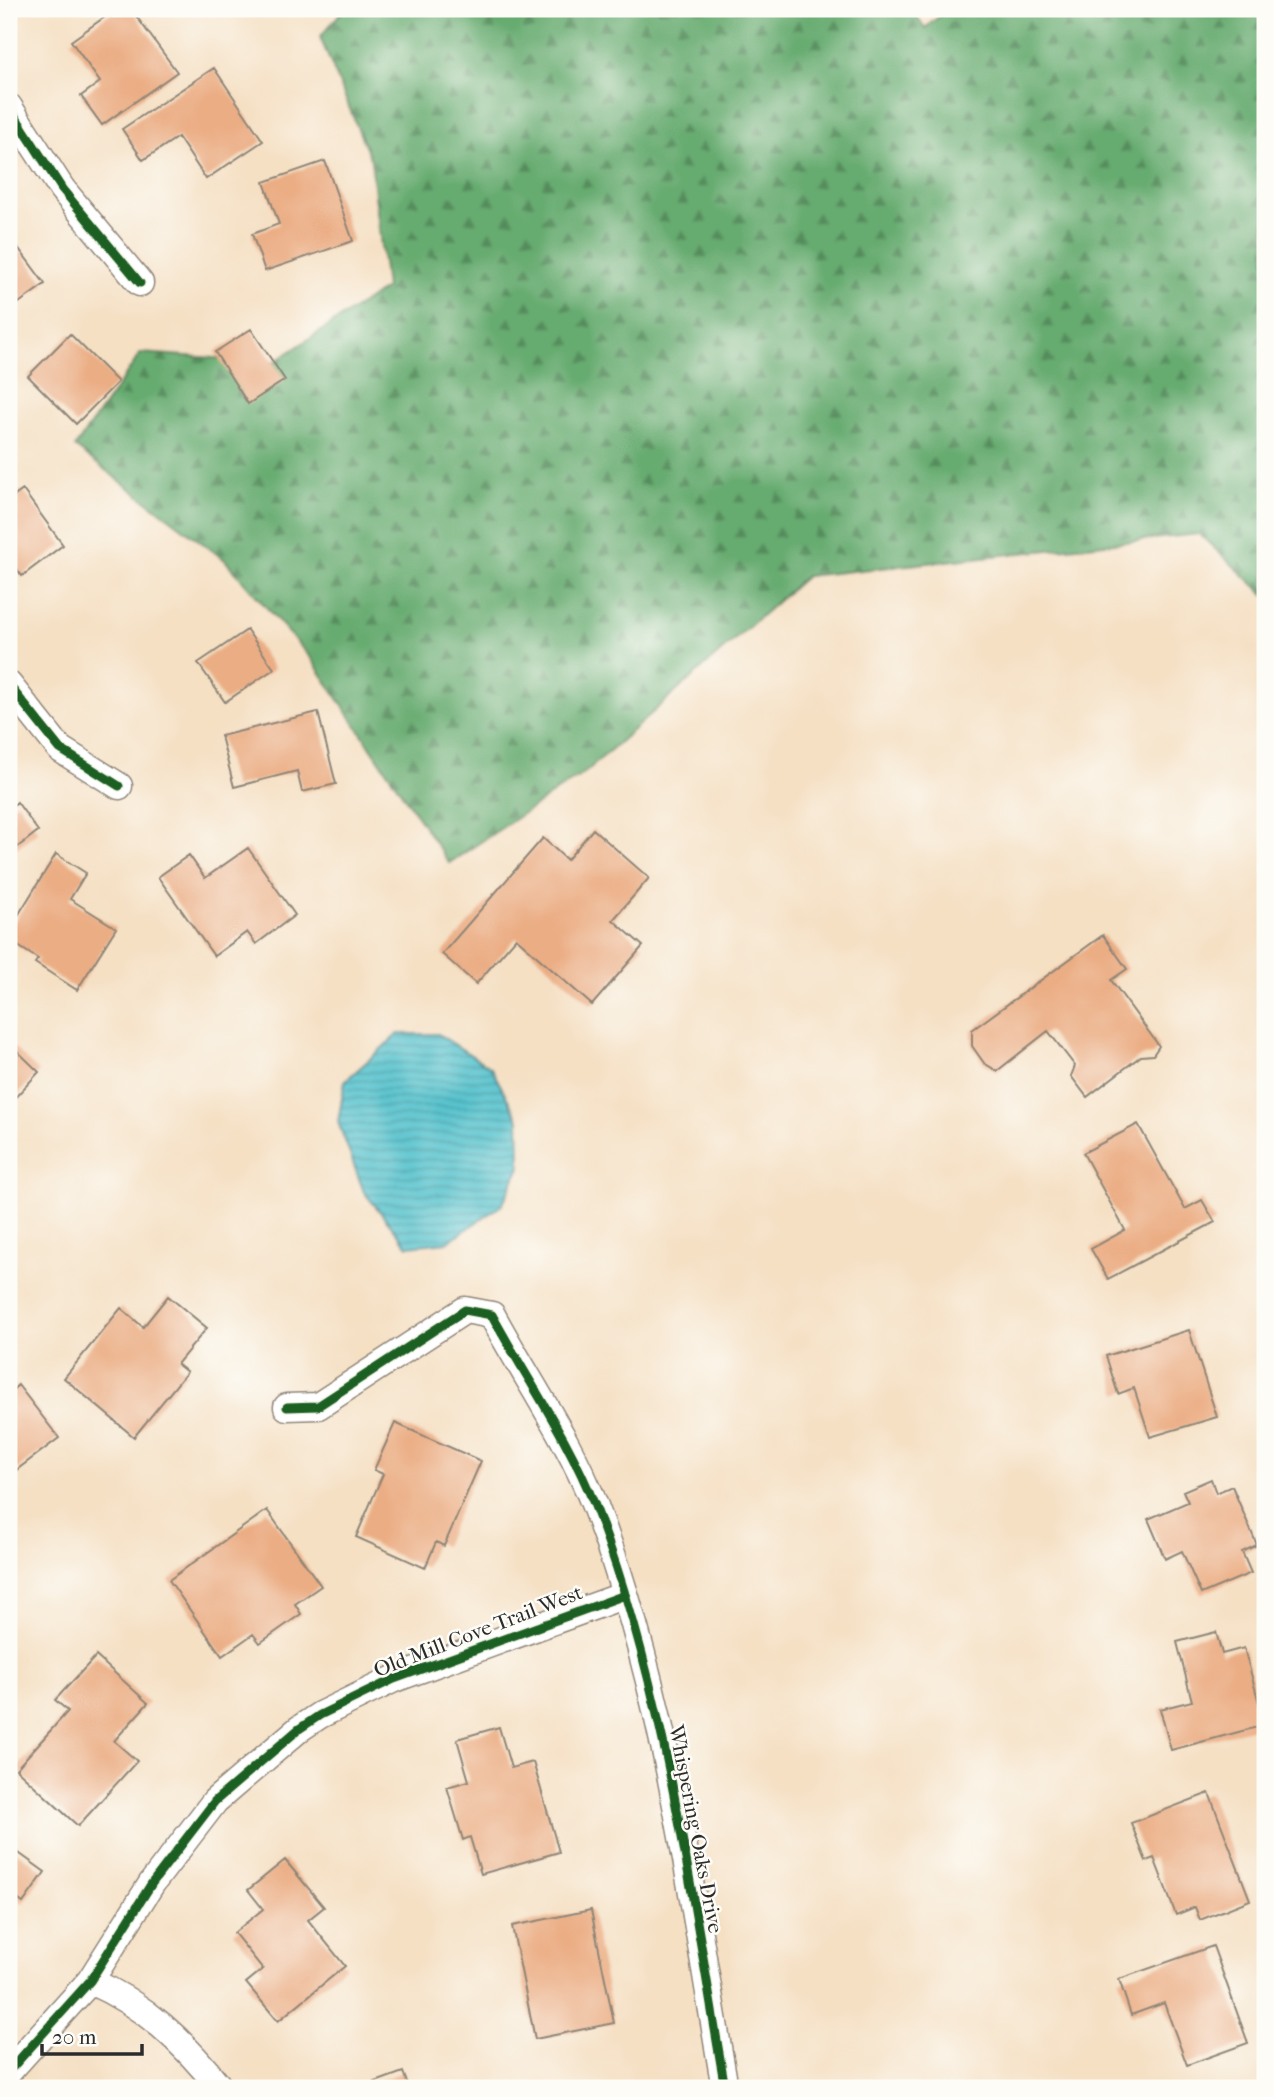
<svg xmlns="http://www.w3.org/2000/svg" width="1274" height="2097" viewBox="0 0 1274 2097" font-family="'IM FELL French Canon',serif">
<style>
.forest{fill:url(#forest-firs);stroke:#486b4e;stroke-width:2}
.water{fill:url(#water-rules);stroke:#40767c;stroke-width:2}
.building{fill:#ebad84}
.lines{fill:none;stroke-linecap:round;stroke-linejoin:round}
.minor-casing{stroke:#908678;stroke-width:29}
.minor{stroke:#fff;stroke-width:26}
.cycleway-casing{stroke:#fdfcf7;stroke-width:13}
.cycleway{stroke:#1b5e20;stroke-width:9}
.labels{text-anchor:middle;stroke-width:5;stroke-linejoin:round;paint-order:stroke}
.street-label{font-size:21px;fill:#2b2b2b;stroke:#fdfcf7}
</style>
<defs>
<pattern id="forest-firs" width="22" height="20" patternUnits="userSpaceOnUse" patternTransform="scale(1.75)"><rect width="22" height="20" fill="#66ab70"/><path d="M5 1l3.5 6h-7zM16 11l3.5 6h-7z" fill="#548b5c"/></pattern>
<pattern id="water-rules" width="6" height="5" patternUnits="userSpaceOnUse" patternTransform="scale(1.75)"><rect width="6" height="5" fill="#55c2cd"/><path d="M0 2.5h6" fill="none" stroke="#479ea7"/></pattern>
</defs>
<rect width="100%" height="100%" fill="#fdfcf7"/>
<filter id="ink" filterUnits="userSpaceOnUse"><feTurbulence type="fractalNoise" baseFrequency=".0143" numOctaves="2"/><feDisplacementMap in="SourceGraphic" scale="14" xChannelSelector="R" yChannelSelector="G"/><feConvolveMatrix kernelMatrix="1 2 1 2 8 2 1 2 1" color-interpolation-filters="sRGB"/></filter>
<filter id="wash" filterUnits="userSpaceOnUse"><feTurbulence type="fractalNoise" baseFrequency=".00686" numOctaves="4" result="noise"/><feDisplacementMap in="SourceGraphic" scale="28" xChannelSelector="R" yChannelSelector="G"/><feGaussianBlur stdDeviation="1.57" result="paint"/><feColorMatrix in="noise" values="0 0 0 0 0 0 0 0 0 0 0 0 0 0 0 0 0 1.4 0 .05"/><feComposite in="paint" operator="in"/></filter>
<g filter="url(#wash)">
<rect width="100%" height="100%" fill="#f5e0c4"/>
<path class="forest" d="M344,9H912L925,28L948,9H1265V595L1199,534L806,576L587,771L449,863L310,657L225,560L75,447L141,353L274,362L386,288L371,160L320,37Z"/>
<path class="water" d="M398,1034H438L491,1068L519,1120L520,1167L502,1205L447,1242L408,1246L364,1192L338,1122L345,1081Z"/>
<g id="blocks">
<path class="building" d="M116,9H131L177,72L102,125L81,96L100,82L71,41Z
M214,68L263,141L206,179L178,137L143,160L122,129Z
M325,161L353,241L265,271L252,234L279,224L264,182Z
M11,238L45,284L9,310V240Z
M251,329L285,380L248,404L215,352Z
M70,334L118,382L76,424L28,376Z
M23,490L63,545L22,576L9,558V500Z
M247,630L274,669L225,702L198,663Z
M318,712L336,784L302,792L297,771L234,787L221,736Z
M17,802L38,831L9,854V809Z
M593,829L649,878L613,920L643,946L592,1005L516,938L476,984L442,954L543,838L567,860Z
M248,848L295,915L256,944L247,932L214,956L158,877L189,855L205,878Z
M56,854L86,873L70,899L116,928L77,990L35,963L38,959L9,940V930Z
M1103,935L1127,969L1111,980L1159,1046L1153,1055L1141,1056L1087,1097L1071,1076L1075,1066L1048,1031L997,1071L984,1063L972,1046V1030Z
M9,1043L39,1072L9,1104Z
M1138,1124L1185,1209L1202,1200L1215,1222L1108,1279L1091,1249L1125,1230L1083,1153Z
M168,1296L207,1328L177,1364L187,1372L134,1437L64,1378L121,1308L143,1327Z
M1189,1330L1217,1417L1150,1437L1134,1388L1118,1394L1106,1356Z
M18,1385L59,1438L15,1471L9,1463V1393Z
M395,1423L481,1461L444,1546L436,1542L425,1568L356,1537L383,1474L374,1470Z
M1211,1479L1216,1493L1232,1486L1257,1545L1242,1552L1251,1573L1201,1594L1182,1551L1165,1559L1148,1519L1188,1502L1183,1491Z
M267,1510L321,1586L295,1604L301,1614L260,1643L253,1634L222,1656L169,1580Z
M1216,1632L1222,1654L1244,1648L1265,1725L1171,1750L1160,1709L1192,1701L1177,1642Z
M96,1656L148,1703L114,1741L137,1761L78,1826L16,1769L68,1711L55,1700Z
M499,1727L511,1768L533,1762L559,1852L481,1874L470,1837L463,1840L447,1787L469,1781L457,1739Z
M1209,1793L1250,1900L1200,1920L1195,1907L1176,1915L1154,1858L1146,1861L1131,1823Z
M9,1846L45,1872L23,1903L9,1893Z
M285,1860L324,1907L308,1920L345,1966L278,2021L246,1983L263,1969L234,1933L263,1909L248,1890Z
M591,1910L614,2023L535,2039L512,1926Z
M1213,1946L1248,2043L1187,2065L1164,2003L1131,2015L1119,1979Z
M403,2072L409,2088H359Z"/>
</g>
</g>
<g filter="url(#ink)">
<use href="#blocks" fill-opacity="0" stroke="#908678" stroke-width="2"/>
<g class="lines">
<g class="minor-casing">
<path id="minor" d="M9,107L62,189L140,283
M9,685L60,749L119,786
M287,1407L318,1406L465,1310L492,1315C526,1378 569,1439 595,1506C666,1692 691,1893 725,2088
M90,1981C145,2005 183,2041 220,2088
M9,2071L90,1981L152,1883L215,1801L299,1729L320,1715L394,1679L625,1595"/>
</g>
<use href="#minor" class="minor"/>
<g class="cycleway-casing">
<path id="cycleway" d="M9,107L62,189L140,283
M9,685L60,749L119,786
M287,1407L318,1406L465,1310L492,1315C526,1378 569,1439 595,1506C666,1692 691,1893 725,2088
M9,2071L90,1981L152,1883L215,1801L299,1729L320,1715L394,1679L625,1595"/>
</g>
<use href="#cycleway" class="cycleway"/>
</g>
</g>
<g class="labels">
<g class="street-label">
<text transform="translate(478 1631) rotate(-21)" y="7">Old Mill Cove Trail West</text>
<text transform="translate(696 1829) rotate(79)" y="7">Whispering Oaks Drive</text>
</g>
</g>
<rect width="1274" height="2097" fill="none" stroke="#fdfcf7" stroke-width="35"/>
<path d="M42 2044v10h100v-10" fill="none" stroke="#2b2b2b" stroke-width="3.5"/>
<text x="52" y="2044" font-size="21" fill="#2b2b2b" stroke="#fdfcf7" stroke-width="5" paint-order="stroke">20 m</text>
</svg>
